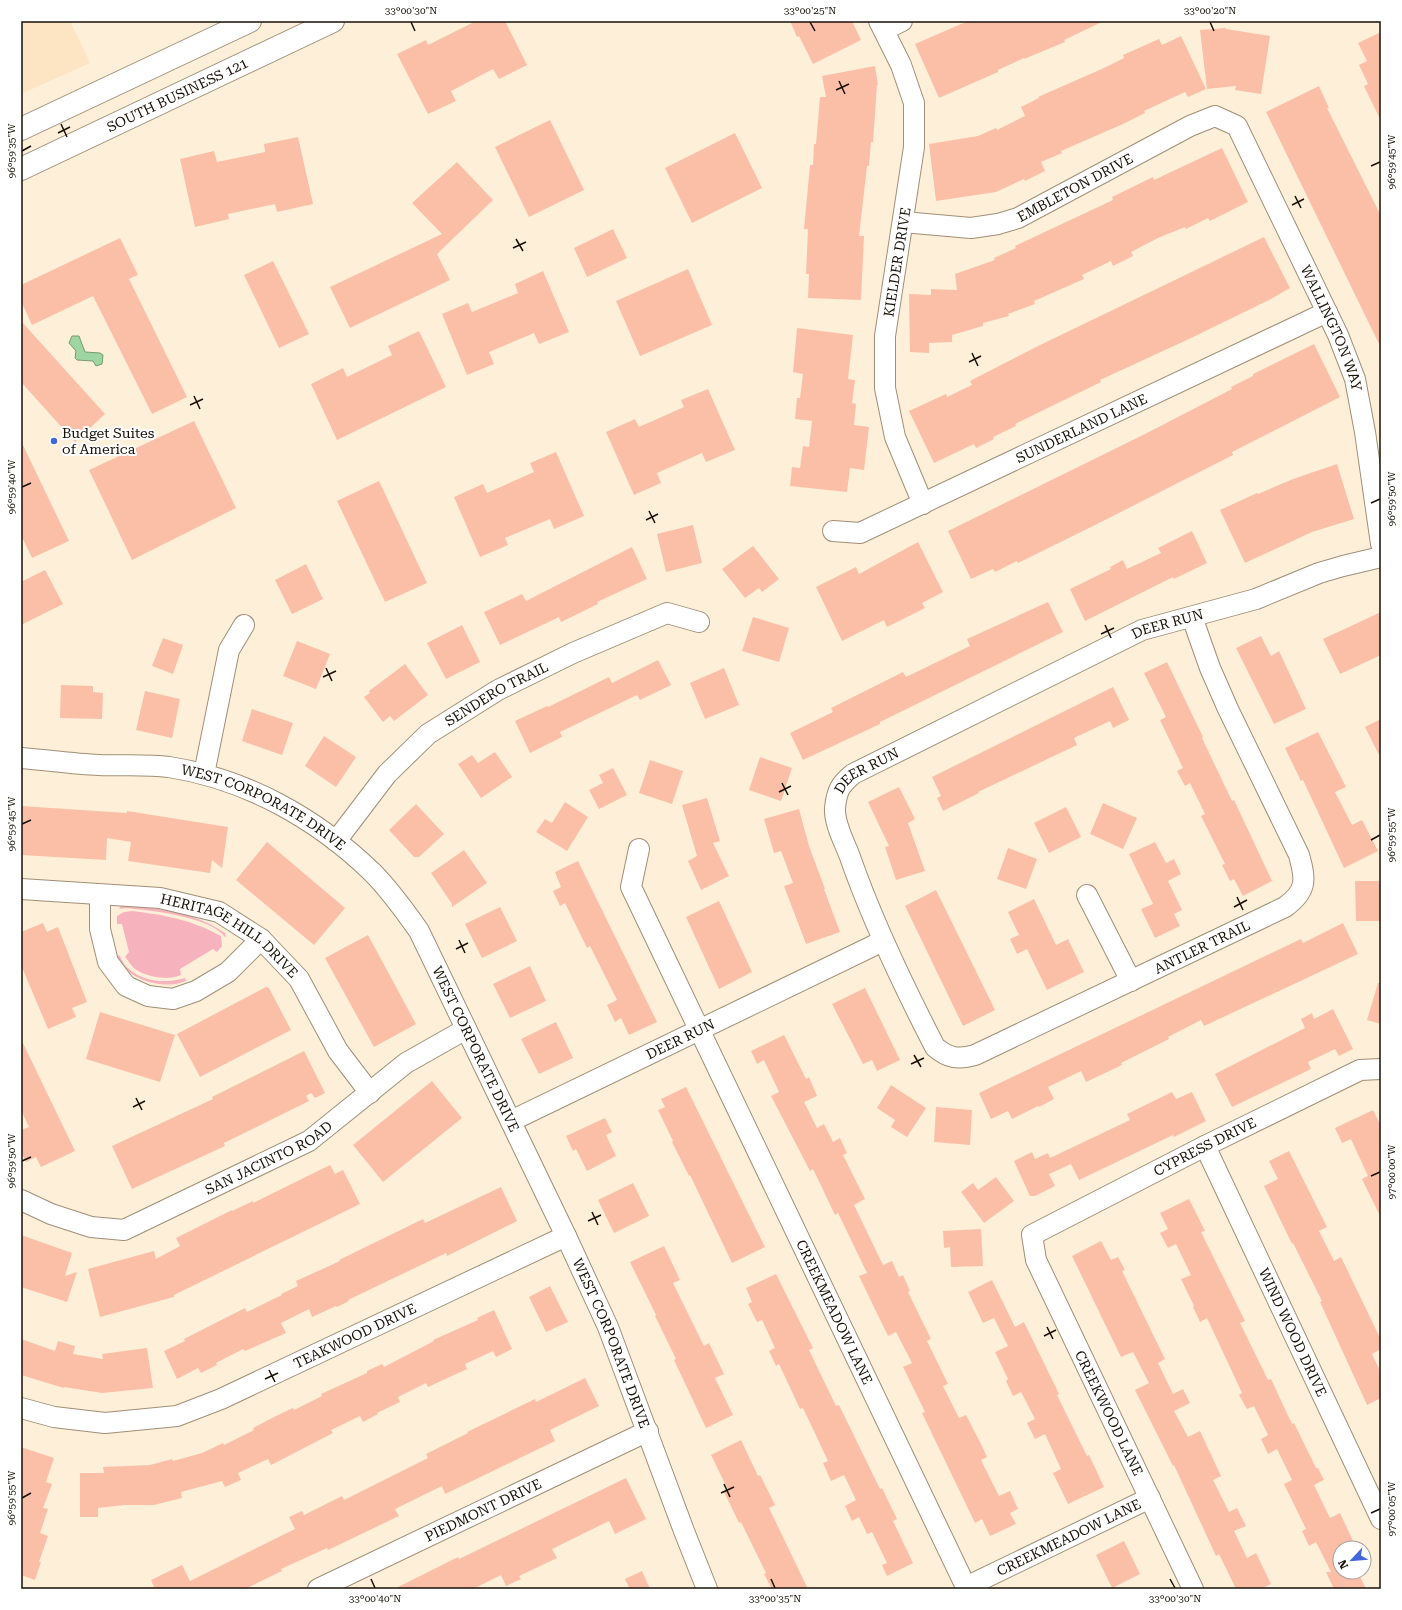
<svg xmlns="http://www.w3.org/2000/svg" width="1402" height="1610" viewBox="0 0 1402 1610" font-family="'Roboto Serif',serif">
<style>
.built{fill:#fde5c3}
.green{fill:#f7b3bd}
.water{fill:#9dd6a0;stroke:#759b72}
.building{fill:#fbbfa7}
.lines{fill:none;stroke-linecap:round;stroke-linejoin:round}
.minor-casing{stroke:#a08f76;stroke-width:22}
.major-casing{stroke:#a08f76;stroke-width:24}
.minor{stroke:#fff;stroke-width:20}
.major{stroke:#fff;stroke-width:22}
.ticks{fill:none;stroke:#171107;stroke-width:1.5}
.poi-dot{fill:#4367da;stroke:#fff;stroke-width:1.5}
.labels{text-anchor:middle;stroke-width:4;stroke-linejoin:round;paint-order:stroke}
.street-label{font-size:14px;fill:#171107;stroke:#fff}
.poi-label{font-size:14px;fill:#171107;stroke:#fff;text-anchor:start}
.neatline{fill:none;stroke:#171107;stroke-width:1.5}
.ticks-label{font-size:10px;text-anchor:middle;fill:#171107}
</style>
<rect width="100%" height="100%" fill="#feefd9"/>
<path class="built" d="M21,21H70L90,63L21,94Z"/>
<path class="green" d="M121,906C157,907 194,912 225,933L226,938C210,916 153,911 126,908L119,909Z
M132,911C165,915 192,920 221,936L222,946L217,952L213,949L180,969L181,975C168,981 147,977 135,969C131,966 128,960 125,957L129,952L122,924H117V916L124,912Z
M119,955C121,958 123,963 126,966C140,982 166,984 185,978L186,981C167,989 142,983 126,970C122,966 119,961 117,957Z"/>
<path class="water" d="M72,336H79L85,352L100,353L103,355L102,364L96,366L93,361L77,360L75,358L76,351L69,343Z"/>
<path class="building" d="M476,21H505L527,65L499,79L493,69L451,91L456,101L428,114L397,54L426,40L428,45Z
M790,21H852L861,40L813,64L799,36L797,37Z
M968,21H1104L1064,40L1065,42L1024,59V58L998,70V72L939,98L915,44Z
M1226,28V29L1270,36L1261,94L1235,90L1236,86L1207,89L1200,30Z
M1381,32V121L1364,86L1368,84L1359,65L1367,61L1358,43Z
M1181,36L1206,89L1188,97L1185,92L1144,111L1145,113L1123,124L1061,151L1062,153L1041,162L1045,171L1025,181L1024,179L996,192L936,201L929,144L978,136L996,128L997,130L1025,116L1021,107L1039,98L1038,97L1104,68L1124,58L1123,55L1159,39L1162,45Z
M875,66L878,85H877L873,142H871L869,166H867L859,236H864L861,300L808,298L809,274H806L808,229H804L810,165H813L814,144H816L820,97H826L822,76Z
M1319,86L1329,108H1327L1381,216V348L1266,112Z
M550,120L584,190L529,217L495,147Z
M735,133L762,188L692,223L665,168Z
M298,137L313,204L277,212L275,204L228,214L229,219L195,227L180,159L214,151L217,162L265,152L264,144Z
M1222,148L1248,202L1210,221L1208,218L1186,229L1185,227L1158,238L1131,252L1133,256L1113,266L1111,261L1082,275L1084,279L1034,301L1035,304L1008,314L1009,316L983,323V326L952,335V342L929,343V353L910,352L909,294L931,295V289L957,290L955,274L995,260L994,258L1016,248L1015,246L1113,200L1112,197L1153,177L1154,180Z
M457,162L493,200L437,254L450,280L350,328L330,287L442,234L412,203Z
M613,229L627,258L587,277L574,248Z
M1264,237L1290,288L1269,300L1189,339L1100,380L1101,382L1015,424L1016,426L993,437L994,439L976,448L974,444L934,463L909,411L946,394L947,397L972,385L970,381L1036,347Z
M120,238L138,275L129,279L187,397L152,414L93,296L32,325L21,301V285Z
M273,261L309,334L279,348L244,275Z
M688,269L712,325L640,356L616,301Z
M543,271L569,332L539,344L534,333L489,352L494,364L467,375L442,314L468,303L472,312L518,293L515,284Z
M21,321L105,414L75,442L21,382Z
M797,328L853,335L848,379L855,380L852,403L856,404L854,425L869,427L864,470L850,468L847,492L790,486L792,467L800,468L803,446L809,447L812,421L795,419L797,398H800L803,374L793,372Z
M419,331L446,387L337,440L311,384L343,368L347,377L392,355L388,346Z
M1314,344L1340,397L1232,452L1233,455L1103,521L1018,563L1017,561L995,572L993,569L971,579L948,531L1147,433L1232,389L1231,387L1253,376V374Z
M708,389L735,450L706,462L702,453L657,473L661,483L634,495L606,432L635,419L639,427L684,407L681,400Z
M194,421L236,508L132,560L89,470Z
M21,441L69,541L32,558L21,535Z
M556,452L584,516L554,529L550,519L505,538L508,545L480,557L454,497L483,484L487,493L534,472L530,463Z
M1337,464L1354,519L1312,532L1245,563L1220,510L1257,493L1258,494L1293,479Z
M379,481L427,583L385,602L337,501Z
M693,525L702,563L666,572L657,534Z
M1192,531L1207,563L1174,579L1173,577L1085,621L1070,589L1111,569L1110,567L1123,560L1127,569L1161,553L1158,548Z
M918,542L943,592L922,603L925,608L887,627L884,620L842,641L816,587L856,567L859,574Z
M753,546L779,579L762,592L759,588L745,598L722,569Z
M632,547L647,579L597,602L598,604L561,622L559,617L500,645L484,612L522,594L526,601Z
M306,564L323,599L292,614L275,580Z
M45,570L63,604L21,625V582Z
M1048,602L1063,632L880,722V724L803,760L790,733L833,712L831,708L903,672L906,677L970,646L967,639Z
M1381,612V655L1340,674L1323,639Z
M753,617L789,628L779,662L742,651Z
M462,625L480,662L446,679L427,643Z
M1261,636L1271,656L1279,651L1306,709L1274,724L1236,648Z
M163,638L183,645L173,674L152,666Z
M297,641L330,654L316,689L283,676Z
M658,660L671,685L640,700L637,695L560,732L562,737L530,753L515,721L547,706L548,707L609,677L612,683Z
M1167,662L1203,737L1202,738L1232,801L1234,800L1272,881L1243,896L1234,879L1230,881L1222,865L1225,864L1201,816L1205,814L1190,783L1185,786L1177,771L1183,768L1160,720L1166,717L1144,673Z
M405,664L428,695L394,721L390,716L383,722L364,697L370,693L369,691Z
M724,668L739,705L705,719L690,683Z
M61,685L93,686V692L103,693L102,719L60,718Z
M1113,687L1129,720L1113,728L1110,721L1074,738L1077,745L978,792L979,793L943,811L937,798L941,796L932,777Z
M145,691L180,699L172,738L136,730Z
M252,709L293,723L282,755L242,741Z
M1381,719V759L1365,727Z
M1318,732L1346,787L1335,792L1352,825L1362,820L1378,851L1344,868L1303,780L1301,781L1285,748Z
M324,736L356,757L336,787L305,766Z
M495,752L512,777L481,798L458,764L472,755L478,763Z
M760,757L792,768L781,801L749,790Z
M650,760L683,771L672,804L639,793Z
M613,768L627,795L599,809L589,790L603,783L599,775Z
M899,787L915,819L908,823L925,871L896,880L885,847L889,846L868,802Z
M707,798L720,841L713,843L729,876L701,890L688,861L697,856L682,805Z
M565,802L588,817L567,851L536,832L545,819L552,823Z
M1103,803L1137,818L1123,849L1090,834Z
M416,804L444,834L419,857H414L389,830Z
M21,806L127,813V811L228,827L222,868L212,860L210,873L128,861L131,842L107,838L106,860L21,855Z
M1066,807L1081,837L1049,853L1034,823Z
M799,809L809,846L825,889H824L840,932L806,944L784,886L793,883L781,851L774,853L764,819Z
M267,842L345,908L314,945L236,880Z
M1155,842L1166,863L1174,859L1181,874L1168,881L1182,910L1174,914L1180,926L1155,938L1141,909L1153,904L1129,854Z
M1008,848L1037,859L1026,889L997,879Z
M464,850L487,883L452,907V904L431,873Z
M578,861L657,1022L629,1035L621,1018L615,1022L607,1005L617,1000L590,946L587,948L565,903L560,906L553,891L561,887L555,872Z
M1355,881H1381V921H1356Z
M936,890L995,1010L963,1026L905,906Z
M1034,899L1056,945L1068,939L1084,972L1047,990L1027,949L1017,954L1010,939L1019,935L1008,912Z
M719,901L752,972L719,989L686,917Z
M500,907L517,941L482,958L465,924Z
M43,923L47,932L58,927L87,1002L72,1008L76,1017L48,1029L21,965V932Z
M1343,923L1358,954L1204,1026L1201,1020L1168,1037L1169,1039L1121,1063L1122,1065L1086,1082L1081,1071L1048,1087L1054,1099L1039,1107L1038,1106L1012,1119L1008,1111L991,1119L979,1093L1301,939L1303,943Z
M368,935L416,1024L374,1047L325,958Z
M530,966L546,1001L510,1018L493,984Z
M1378,983H1381V1024L1367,1020Z
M266,987L269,988L291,1030L200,1077L177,1034Z
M865,988L900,1060L877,1071L872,1060L863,1064L832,1004Z
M1333,1009L1353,1049L1339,1056L1335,1049L1308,1062L1311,1069L1232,1107L1215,1074L1305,1028L1301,1019L1312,1013L1314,1019Z
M100,1012L175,1035L160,1082L86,1059Z
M556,1022L573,1058L539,1074L521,1039Z
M784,1035L806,1079L809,1077L817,1096L804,1102L817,1128L824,1124L833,1142L840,1138L847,1153L843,1155L865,1199L854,1205L883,1265L892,1261L899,1277L903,1275L910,1291L908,1292L931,1339L927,1341L948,1384L943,1386L959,1418L966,1415L980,1442L987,1457L981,1460L999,1496L1010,1491L1018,1509L1010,1513L1016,1524L990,1536L982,1519L975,1523L922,1413L925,1412L903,1367L912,1363L896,1332L888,1336L859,1276L867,1273L838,1213L835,1215L813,1169L810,1171L771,1096L779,1092L764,1060L757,1064L751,1051Z
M21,1039L75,1151L41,1167L36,1157L26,1162L21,1152V1130L29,1127L21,1110Z
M304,1051L325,1093L315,1098L311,1093L306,1096L309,1101L224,1143L225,1146L132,1189L112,1146L213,1099L212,1097Z
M432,1081L462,1118L383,1182L353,1145Z
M891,1085L926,1108L907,1137L891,1127L895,1120L877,1108Z
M686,1087L765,1247L732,1263L690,1175L689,1176L672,1142L673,1141L658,1110L665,1107L661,1099Z
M1172,1092L1176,1099L1192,1092L1206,1121L1174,1137L1173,1135L1079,1180L1071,1164L1049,1174L1055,1186L1035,1196H1030L1014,1161L1032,1152L1035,1159L1048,1153L1050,1158L1130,1120L1127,1114Z
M936,1107L972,1110L970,1145L934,1142Z
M1373,1110L1381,1126V1218L1362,1179L1368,1176L1351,1139L1342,1143L1335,1128Z
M605,1118L612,1132L606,1135L616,1156L587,1171L576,1149L573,1151L566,1136Z
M1289,1151L1327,1227L1319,1231L1334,1261L1341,1257L1381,1340V1349L1372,1354L1381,1373V1398L1367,1405L1320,1302L1322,1301L1293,1243L1292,1244L1264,1186L1278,1179L1269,1161Z
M330,1165L335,1174L343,1170L360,1204L174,1295V1297L100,1317L88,1269L154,1251L156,1259L180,1246L176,1238L232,1210V1211L253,1201V1203Z
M996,1177L1014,1201L984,1223L961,1192L973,1183L978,1190Z
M633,1183L649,1216L614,1233L598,1200Z
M501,1187L517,1221L447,1256L446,1253L348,1300L349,1301L337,1307L336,1306L312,1317L309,1309L281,1323L286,1333L245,1351L243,1349L216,1363L217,1365L201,1373L198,1368L177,1379L164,1351L185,1341L184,1339L245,1308L247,1312L282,1295L281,1294L298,1286L296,1281L340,1261L339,1260L423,1219L425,1223Z
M1189,1199L1205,1231L1201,1232L1245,1321L1240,1323L1268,1380L1271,1379L1292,1424L1294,1423L1316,1468H1318L1324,1480L1314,1485L1330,1518L1340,1513L1355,1545L1348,1548H1340V1572H1358L1366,1589H1334L1326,1572H1331L1316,1542L1309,1546L1302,1531L1306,1529L1284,1484L1292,1480L1277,1449L1268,1454L1261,1439L1268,1435L1254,1406L1247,1409L1239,1395L1242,1393L1207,1318L1200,1322L1193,1307L1194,1306L1181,1279L1191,1275L1176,1244L1168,1248L1160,1233L1168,1229L1160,1213Z
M981,1229L983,1266L951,1267L950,1247L944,1248L943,1231Z
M21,1235L72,1253L65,1276L77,1272L67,1302L21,1287Z
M1101,1241L1111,1260L1118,1257L1125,1270L1122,1271L1165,1359L1158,1363L1173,1394L1183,1389L1190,1403L1174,1411L1188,1437L1200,1431L1221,1476L1213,1480L1229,1512L1237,1508L1246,1526L1234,1531L1247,1558L1256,1553L1271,1584L1261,1589H1236L1219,1554L1216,1556L1174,1465L1173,1466L1135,1390L1149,1383L1133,1352L1121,1357L1072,1256Z
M664,1246L680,1280L673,1283L704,1346L709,1343L724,1374L715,1378L733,1415L706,1428L674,1360L676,1359L655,1316L656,1315L630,1262Z
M776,1274L813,1348L809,1350L836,1406L839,1405L880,1489L882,1488L897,1519L893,1521L913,1563L887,1576L882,1565L887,1563L872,1532L867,1534L859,1517L852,1521L845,1506L856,1500L844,1475L831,1481L823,1463L828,1461L803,1408L800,1409L779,1364L776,1366L769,1351L775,1348L762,1320L757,1322L748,1304L752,1302L746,1288Z
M992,1280L1015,1327L1024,1322L1059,1394L1057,1395L1087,1456L1089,1455L1104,1487L1068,1504L1053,1473L1061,1469L1045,1434L1035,1439L1027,1423L1035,1419L1021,1392L1013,1396L1006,1381L1008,1379L995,1352L1008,1346L994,1318L983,1323L968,1292Z
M550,1286L568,1322L546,1332L529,1297Z
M494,1310L512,1349L496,1357L493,1351L465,1364L467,1369L428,1387L426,1383L398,1397L400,1402L377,1413L378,1414L363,1422L360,1416L331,1430L333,1433L271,1465L268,1459L238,1473L241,1480L225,1487L222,1481L181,1492L182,1498L154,1505H124L98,1508V1517H80V1473H104L103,1467L150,1465L172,1459L173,1461L202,1453L223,1443L224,1445L254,1430L253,1428L276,1416L293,1408L294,1410L322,1396L321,1394L367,1373V1371L382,1364L384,1367L434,1341L433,1340L478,1320L477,1318Z
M21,1339L55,1351L58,1341L75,1346L73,1354L103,1359L102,1354L147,1348L153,1388L102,1393L64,1387V1388L21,1375Z
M585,1378L599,1406L550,1430L555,1441L445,1494L442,1486L395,1509L399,1516L328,1550L327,1548L281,1569L282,1571L245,1589H155L151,1580L182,1565L190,1581L295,1529L289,1517L302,1511L304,1515L342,1496L344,1500L428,1458L426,1454L468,1433L467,1432L535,1399L536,1402Z
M741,1440L758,1476L760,1475L775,1505L769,1508L808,1589H772L764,1574L766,1573L741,1522L739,1523L724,1492L728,1490L711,1455Z
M21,1447L54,1458L46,1482L52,1484L43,1508L48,1509L40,1533L48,1536L39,1562H41L35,1580L21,1575Z
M626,1478L646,1519L615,1534L609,1521L552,1549L557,1558L519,1576L521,1579L506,1586L501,1575L473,1589H394L458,1557L459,1559Z
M1124,1541L1140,1574L1112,1588L1096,1555Z
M642,1571L650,1589H630L625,1579Z"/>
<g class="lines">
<g class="minor-casing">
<g id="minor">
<path d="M879,21L901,65L914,103V147L885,336V388L895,437L923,504"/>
<path d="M884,30L902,21"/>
<path id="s1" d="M903,222L971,228L998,224L1018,218L1190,126L1215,116L1237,126L1338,335L1355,379L1365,432L1381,544"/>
<path id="s2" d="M833,531L860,533L1327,312"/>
<path id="s3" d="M1192,617L1210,668L1228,709L1299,855C1306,880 1307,891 1285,907L975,1055C958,1060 948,1058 935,1047C903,985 873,923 850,857C845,843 834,824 835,808C837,790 840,785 853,774L1142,630L1256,599L1319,573L1343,566L1381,557"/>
<path id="s4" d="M21,758C47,760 73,764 99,765C122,766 146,764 169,767C246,779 316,818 372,872C390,890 405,911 419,931L566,1236L608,1327L684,1531L707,1589"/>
<path d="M204,774L229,650L244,625"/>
<path id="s5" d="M336,841L387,774L428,734L498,690L573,653L667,613L699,622"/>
<path id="s6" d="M639,849L631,887L966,1587L1150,1498"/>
<path id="s7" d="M21,889L160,898L219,912L261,939L299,979L338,1051L370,1093"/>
<path d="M100,895V929L108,962L126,986L148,996L173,999L196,991L228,972L261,939"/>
<path d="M1087,895L1131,981"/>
<path id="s8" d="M511,1121L883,941"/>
<path id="s9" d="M1205,1146L1381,1519"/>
<path id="s10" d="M21,1200L51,1214L91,1227L124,1230L309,1141L406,1063L466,1029"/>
<path id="s11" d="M21,1408L54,1417L105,1423L177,1416L221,1399L566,1236"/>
<path id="s12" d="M318,1589L648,1431"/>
<path id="s13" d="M1193,1589L1036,1260L1032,1235L1205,1146L1360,1070L1381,1069"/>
</g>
</g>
<g class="major-casing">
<g id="major">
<path d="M21,129L250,21"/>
<path id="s14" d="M21,169L333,21"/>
</g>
</g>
<use href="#minor" class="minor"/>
<use href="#major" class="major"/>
</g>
<path class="ticks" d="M411,22L415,31M810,22L815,31M1210,22L1214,31M839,81L845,94M836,90L849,84M61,124L67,137M58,133L70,127M22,151L31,146M1371,166L1380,162M1295,196L1301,208M1292,205L1304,199M516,239L523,251M513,248L526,242M972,353L978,366M969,362L981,356M194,396L200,409M190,405L203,399M22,487L31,483M1371,503L1380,499M649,511L655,523M646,520L658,514M1105,625L1111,638M1101,634L1114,628M326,668L332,681M323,677L336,671M782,783L788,795M779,792L791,786M22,824L31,820M1371,840L1380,835M1237,897L1243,910M1234,907L1247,900M459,940L465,953M456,949L468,943M914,1055L921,1067M911,1064L924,1058M136,1098L142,1110M133,1107L145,1101M22,1161L31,1157M1371,1176L1380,1172M592,1212L598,1225M588,1221L601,1215M1047,1327L1053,1339M1044,1336L1056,1330M269,1370L275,1382M265,1379L278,1373M724,1484L730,1497M721,1493L734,1487M22,1498L31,1493M1371,1513L1380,1509M371,1579L375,1588M771,1579L775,1588M1170,1579L1175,1588"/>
<circle class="poi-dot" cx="54" cy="441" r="4"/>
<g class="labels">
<g class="street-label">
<text dy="5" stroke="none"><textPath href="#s14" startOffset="173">SOUTH BUSINESS 121</textPath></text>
<text dy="5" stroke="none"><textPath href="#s1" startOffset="181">EMBLETON DRIVE</textPath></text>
<text transform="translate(897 262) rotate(-81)" y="5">KIELDER DRIVE</text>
<text dy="5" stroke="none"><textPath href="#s1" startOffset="586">WALLINGTON WAY</textPath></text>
<text dy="5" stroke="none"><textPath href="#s2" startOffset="272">SUNDERLAND LANE</textPath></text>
<text dy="5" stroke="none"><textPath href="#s3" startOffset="1356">DEER RUN</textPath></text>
<text dy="5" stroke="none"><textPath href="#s5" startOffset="221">SENDERO TRAIL</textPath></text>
<text dy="5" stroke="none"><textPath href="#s3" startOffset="1020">DEER RUN</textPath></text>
<text dy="5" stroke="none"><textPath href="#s4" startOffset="252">WEST CORPORATE DRIVE</textPath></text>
<text dy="5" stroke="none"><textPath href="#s7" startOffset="220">HERITAGE HILL DRIVE</textPath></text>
<text transform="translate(1202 947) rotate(-26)" y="5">ANTLER TRAIL</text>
<text dy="5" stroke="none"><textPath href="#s8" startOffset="188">DEER RUN</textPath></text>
<text dy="5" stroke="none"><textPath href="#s4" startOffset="587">WEST CORPORATE DRIVE</textPath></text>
<text dy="5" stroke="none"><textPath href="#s13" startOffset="584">CYPRESS DRIVE</textPath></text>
<text dy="5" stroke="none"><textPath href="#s10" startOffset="270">SAN JACINTO ROAD</textPath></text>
<text dy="5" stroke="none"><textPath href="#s6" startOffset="510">CREEKMEADOW LANE</textPath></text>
<text dy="5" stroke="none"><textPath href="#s9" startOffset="206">WIND WOOD DRIVE</textPath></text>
<text dy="5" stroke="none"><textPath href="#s11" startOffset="353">TEAKWOOD DRIVE</textPath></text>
<text dy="5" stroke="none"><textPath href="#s4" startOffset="911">WEST CORPORATE DRIVE</textPath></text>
<text transform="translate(1109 1413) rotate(64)" y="5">CREEKWOOD LANE</text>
<text dy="5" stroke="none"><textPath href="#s12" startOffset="183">PIEDMONT DRIVE</textPath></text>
<text dy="5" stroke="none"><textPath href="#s6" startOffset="929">CREEKMEADOW LANE</textPath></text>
</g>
<g class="poi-label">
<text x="62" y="438">Budget Suites<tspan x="62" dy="16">of America</tspan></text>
</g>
</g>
<rect width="1402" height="1610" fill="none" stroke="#ffffff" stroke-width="44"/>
<g transform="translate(1352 1560) rotate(244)"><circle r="19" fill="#ffffff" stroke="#a2a09c"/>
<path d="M0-3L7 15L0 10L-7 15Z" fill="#4367da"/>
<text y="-6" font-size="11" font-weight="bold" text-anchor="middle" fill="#171107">N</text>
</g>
<rect x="22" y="22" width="1358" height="1566" class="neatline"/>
<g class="ticks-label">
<text x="411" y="14">33°00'30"N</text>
<text x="810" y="14">33°00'25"N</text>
<text x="1210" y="14">33°00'20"N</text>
<text transform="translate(11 151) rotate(-90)" y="4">96°59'35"W</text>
<text transform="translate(1391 162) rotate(-90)" y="4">96°59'45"W</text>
<text transform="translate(11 487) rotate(-90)" y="4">96°59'40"W</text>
<text transform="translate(1391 499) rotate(-90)" y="4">96°59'50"W</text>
<text transform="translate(11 824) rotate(-90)" y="4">96°59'45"W</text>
<text transform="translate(1391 835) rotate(-90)" y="4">96°59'55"W</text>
<text transform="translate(11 1161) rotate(-90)" y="4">96°59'50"W</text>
<text transform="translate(1391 1172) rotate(-90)" y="4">97°00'00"W</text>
<text transform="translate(11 1498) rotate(-90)" y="4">96°59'55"W</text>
<text transform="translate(1391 1509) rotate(-90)" y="4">97°00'05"W</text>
<text x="375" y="1602">33°00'40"N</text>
<text x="775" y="1602">33°00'35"N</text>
<text x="1175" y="1602">33°00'30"N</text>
</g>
</svg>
